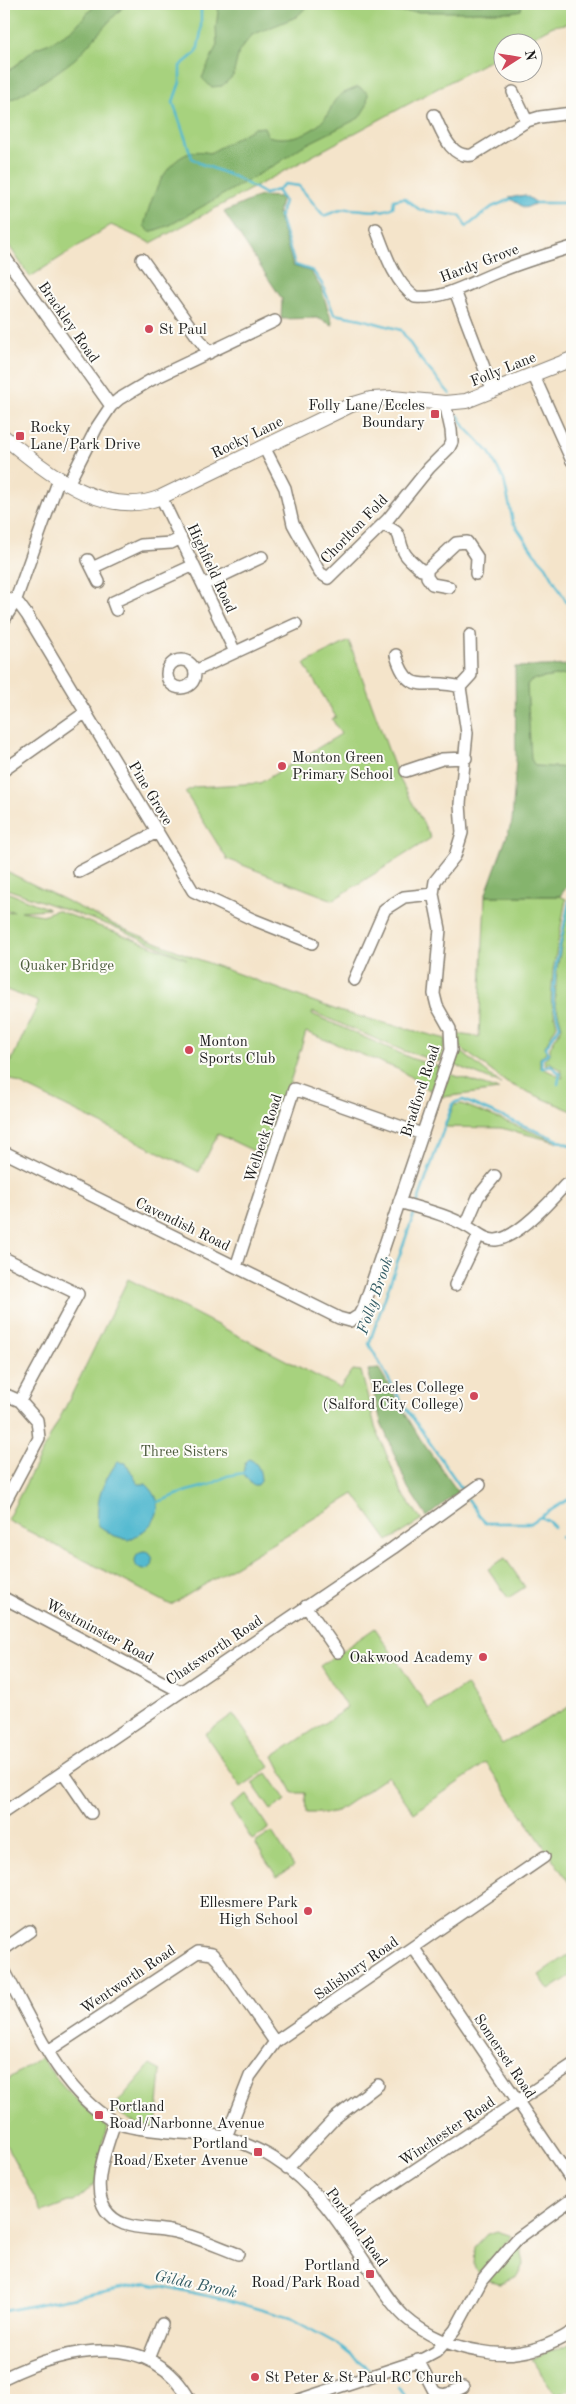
<svg xmlns="http://www.w3.org/2000/svg" width="576" height="2404" viewBox="0 0 576 2404" font-family="'Old Standard TT',serif">
<style>
.green{fill:#a7d27e;stroke:#62774d}
.forest{fill:#85b46d;stroke:#506844}
.water{fill:#52b9d0;stroke:#376a76}
.lines{fill:none;stroke-linecap:round;stroke-linejoin:round}
.stream{stroke:#52b9d0;stroke-width:2.5}
.minor-casing{stroke:#888073;stroke-width:14}
.major-casing{stroke:#888073;stroke-width:16}
.minor{stroke:#fff;stroke-width:11}
.major{stroke:#fff;stroke-width:14}
.poi-dot{fill:#d1495b;stroke:#fdfcf7;stroke-width:2}
.labels{text-anchor:middle;stroke-width:4;stroke-linejoin:round;paint-order:stroke}
.street-label{font-size:15px;fill:#1c1c1c;stroke:#fdfcf7}
.poi-label{font-size:15px;fill:#1c1c1c;stroke:#fdfcf7;text-anchor:start}
.park-label{font-size:15px;fill:#4d5c3e;stroke:#fdfcf7}
.water-label{font-size:16px;font-style:italic;fill:#325b64;stroke:#fdfcf7}
</style>
<rect width="100%" height="100%" fill="#fdfcf7"/>
<filter id="ink" filterUnits="userSpaceOnUse"><feTurbulence type="fractalNoise" baseFrequency=".02" numOctaves="2"/><feDisplacementMap in="SourceGraphic" scale="10" xChannelSelector="R" yChannelSelector="G"/><feConvolveMatrix kernelMatrix="1 2 1 2 8 2 1 2 1" color-interpolation-filters="sRGB"/></filter>
<filter id="wash" filterUnits="userSpaceOnUse"><feTurbulence type="fractalNoise" baseFrequency=".0096" numOctaves="4" result="noise"/><feDisplacementMap in="SourceGraphic" scale="20" xChannelSelector="R" yChannelSelector="G"/><feGaussianBlur stdDeviation="1.12" result="paint"/><feColorMatrix in="noise" values="0 0 0 0 0 0 0 0 0 0 0 0 0 0 0 0 0 1.4 0 .05"/><feComposite in="paint" operator="in"/></filter>
<g filter="url(#wash)">
<rect width="100%" height="100%" fill="#f4e4ca"/>
<path class="green" d="M4,4H572V23L553,26L523,42H504L503,53L151,243L111,225L30,277L4,238Z
M349,641L397,774L431,838L333,900L227,859L185,792L194,787L260,783L341,734L332,719L336,717L304,664Z
M568,674L572,675V768L535,766L530,759L527,685L530,680Z
M4,870L119,927L195,958L342,1012L446,1039L440,1062L404,1051L313,1012L312,1014L413,1059L440,1067L431,1091L400,1070L306,1032L266,1157L218,1134L199,1172L4,1076L39,1002L4,989V913L14,911L4,910V891L49,909L21,911L43,915L56,910L187,959L117,928L4,888Z
M485,896H560L566,899L553,970L551,1000L557,1025L545,1046L546,1052L540,1058V1067L563,1078L560,1069L549,1062L546,1065L544,1060L550,1053V1047L562,1027L555,1001L557,970L570,898H572V1111L507,1083L456,1044V1034L479,1037Z
M456,1050H459L501,1084L452,1064Z
M450,1074L499,1090L443,1097L441,1096Z
M462,1104L557,1142L501,1128L445,1127L454,1105Z
M128,1279L340,1388L353,1370L361,1371L375,1426L402,1493L422,1520L388,1541L354,1494L171,1605L7,1520L68,1402Z
M505,1558L525,1587L508,1598L488,1569Z
M375,1628L429,1709L466,1685L502,1744L572,1705V1887L486,1763L414,1813L388,1776L334,1813H306L305,1793H293L274,1756L347,1708L320,1666Z
M233,1714L270,1767L241,1787L205,1734Z
M267,1773L286,1800L271,1810L252,1783Z
M247,1795L269,1829L252,1840L230,1806Z
M272,1832L294,1866L277,1877L255,1843Z
M568,1955L572,1961V1975L549,1990L539,1975Z
M41,2057C59,2085 81,2105 107,2125L95,2184L74,2202H68L42,2212L4,2141V2082Z
M150,2065L161,2071L156,2128L135,2123L112,2109Z
M497,2231L512,2236L478,2274L474,2265L475,2247L486,2235Z
M519,2242L524,2263L517,2276L500,2283L487,2280Z
M572,2343V2390L556,2395L531,2359Z"/>
<path class="forest" d="M96,4H126C110,20 94,38 79,55C71,64 15,101 4,102V75L36,48L50,43L72,30Z
M219,4H310L296,17L252,35L239,51L233,76L222,86L211,87L202,78L217,45L216,28Z
M397,4H522L521,10L511,12H395Z
M358,87L368,93L367,105L359,118L301,147L280,162L170,225L150,232L144,226C151,196 170,142 210,153L254,128L264,127L268,136C288,142 315,134 327,115C331,110 332,102 337,98C341,93 352,90 358,87Z
M260,196L280,197L281,200L278,214L293,266L311,272L321,288L333,325L317,318L281,319L282,299L224,212Z
M572,665V675L568,674L531,680L527,685L531,759L535,766L572,768V880L560,896H485L512,822L516,760L515,667Z
M379,1369L421,1440L458,1492L427,1517L408,1488L381,1422L368,1370Z"/>
<path class="water" d="M525,195L537,203L525,208L509,198Z
M249,1459C258,1462 261,1472 261,1481L258,1485H252L243,1473L245,1463Z
M117,1462L126,1463L138,1484H146C171,1507 153,1529 128,1540L112,1535L98,1525C96,1496 102,1485 117,1462Z
M135 1561a9 9 0 1 1 18 0a9 9 0 1 1-18 0Z"/>
<g class="lines">
<path class="stream" d="M201,4V32L197,52L180,66V82L173,102L192,158L199,163L235,177L265,194L277,190L284,201L280,216L295,265L313,271L322,284L334,314L361,319L401,330L421,360L450,394
M277,190L285,184L299,186L324,216C331,213 338,210 346,209C362,208 380,215 393,207L394,200L404,198L420,210L461,216L466,227L492,207L511,199
M534,203H563
M458,415L465,427L489,452L504,480L513,522L534,553L546,566L572,612
M558,1084L560,1074L551,1065L542,1068L541,1059L548,1053L546,1047L560,1026L553,1001L555,970L572,888
M417,1204L453,1103L463,1100L572,1146
M415,1211L369,1344L401,1401L464,1492
M468,1499L485,1523H531L540,1517L548,1521L554,1527
M158,1502L187,1491L210,1485L227,1476L243,1473
M540,1517L572,1497
M561,1537L572,1553
M4,2311L147,2283L231,2301L290,2318L339,2345L369,2369
M398,2388L410,2400"/>
</g>
</g>
<g filter="url(#ink)">
<g class="lines">
<g class="minor-casing">
<path id="minor" d="M513,92L527,121
M434,115C442,131 450,159 472,155L527,121L540,117L572,113
M376,229C385,252 394,282 415,297C447,300 474,280 503,270C525,261 549,254 572,247
M4,256L111,406
M142,259L209,353
M455,291L493,391
M533,374L572,461
M264,447L285,488L293,524L320,573L328,578L388,519L429,468L449,448L452,442L451,430L445,403
M68,484L97,427L111,406L119,399L151,380L275,321
M161,497L235,652
M383,525C405,534 396,535 404,552C407,559 416,564 421,570H427L456,543L467,542L477,557L476,574
M88,560L99,582
M92,568L141,545L171,543L181,538
M427,570V577L432,584L449,587
M203,585L262,557
M4,597L19,604L27,615L193,891L252,919L312,943
M116,610L113,602L194,565
M4,620L15,602L59,479
M396,655C409,700 427,676 460,687
M167 674a14 14 0 1 1 28 0a14 14 0 1 1-28 0Z
M195,671L296,624
M4,770L86,712
M406,771L442,759L466,758
M79,872L157,832
M354,980L385,909L404,897L433,894
M4,1152L339,1318L350,1321L359,1315L364,1306L451,1050L450,1029L437,1006L434,994L440,929L433,894L435,881L455,856L462,833L460,804L467,733L460,687L471,675L470,635
M399,1202C422,1209 448,1215 468,1227C477,1232 485,1241 496,1240C517,1238 551,1201 565,1185L572,1192
M466,1225L478,1197L495,1176
M4,1258L78,1294L20,1401
M236,1267L294,1089L422,1134
M455,1285L479,1235
M4,1394L20,1401L37,1420L39,1438L4,1504
M4,1598L181,1692
M306,1606L338,1652
M63,1772L91,1813
M4,1812L393,1548L480,1485
M413,1947L572,2181
M4,1949L30,1931
M4,1970C33,2023 59,2090 113,2121C123,2127 149,2130 161,2131C182,2134 204,2133 225,2137C237,2140 262,2151 273,2158C315,2184 341,2225 367,2265C378,2282 389,2302 405,2317C425,2335 453,2347 479,2351C512,2358 544,2350 572,2332
M48,2051L198,1952L212,1954L218,1960L275,2042
M115,2122C105,2152 81,2208 124,2224C138,2229 155,2228 170,2231C193,2235 216,2246 238,2254
M226,2137L250,2076L275,2042L544,1857
M287,2169L335,2118L378,2085
M338,2221L572,2065
M148,2359L162,2324
M418,2360L434,2391C444,2399 454,2391 463,2387
M4,2378C65,2348 151,2328 190,2400
M299,2400L423,2359L436,2352L446,2341L455,2330L482,2280L517,2239L572,2199"/>
</g>
<g class="major-casing">
<path id="major" d="M4,437C45,471 105,521 161,497L351,405L371,399L392,398L445,403L466,401L572,359"/>
</g>
<use href="#minor" class="minor"/>
<use href="#major" class="major"/>
</g>
</g>
<g class="poi-dot">
<circle cx="149" cy="329" r="5"/>
<rect x="430" y="409" width="10" height="10" rx="2.5"/>
<rect x="15" y="431" width="10" height="10" rx="2.5"/>
<circle cx="282" cy="766" r="5"/>
<circle cx="189" cy="1050" r="5"/>
<circle cx="474" cy="1396" r="5"/>
<circle cx="483" cy="1657" r="5"/>
<circle cx="308" cy="1911" r="5"/>
<rect x="94" y="2110" width="10" height="10" rx="2.5"/>
<rect x="253" y="2147" width="10" height="10" rx="2.5"/>
<rect x="365" y="2269" width="10" height="10" rx="2.5"/>
<circle cx="255" cy="2377" r="5"/>
</g>
<g class="labels">
<g class="street-label">
<text transform="translate(479 263) rotate(-21)" y="5">Hardy Grove</text>
<text transform="translate(69 322) rotate(55)" y="5">Brackley Road</text>
<text transform="translate(503 369) rotate(-22)" y="5">Folly Lane</text>
<text transform="translate(247 437) rotate(-26)" y="5">Rocky Lane</text>
<text transform="translate(354 529) rotate(-46)" y="5">Chorlton Fold</text>
<text transform="translate(212 568) rotate(65)" y="5">Highfield Road</text>
<text transform="translate(151 793) rotate(59)" y="5">Pine Grove</text>
<text transform="translate(420 1091) rotate(-72)" y="5">Bradford Road</text>
<text transform="translate(263 1138) rotate(-72)" y="5">Welbeck Road</text>
<text transform="translate(183 1224) rotate(26)" y="5">Cavendish Road</text>
<text transform="translate(100 1631) rotate(28)" y="5">Westminster Road</text>
<text transform="translate(214 1650) rotate(-34)" y="5">Chatsworth Road</text>
<text transform="translate(356 1968) rotate(-35)" y="5">Salisbury Road</text>
<text transform="translate(128 1979) rotate(-34)" y="5">Wentworth Road</text>
<text transform="translate(505 2056) rotate(56)" y="5">Somerset Road</text>
<text transform="translate(447 2131) rotate(-34)" y="5">Winchester Road</text>
<text transform="translate(357 2227) rotate(54)" y="5">Portland Road</text>
</g>
<g class="poi-label">
<text x="159" y="334">St Paul</text>
<text x="425" y="410" text-anchor="end">Folly Lane/Eccles<tspan x="425" dy="17">Boundary</tspan></text>
<text x="30" y="432">Rocky<tspan x="30" dy="17">Lane/Park Drive</tspan></text>
<text x="292" y="762">Monton Green<tspan x="292" dy="17">Primary School</tspan></text>
<text x="199" y="1046">Monton<tspan x="199" dy="17">Sports Club</tspan></text>
<text x="464" y="1392" text-anchor="end">Eccles College<tspan x="464" dy="17">(Salford City College)</tspan></text>
<text x="473" y="1662" text-anchor="end">Oakwood Academy</text>
<text x="298" y="1907" text-anchor="end">Ellesmere Park<tspan x="298" dy="17">High School</tspan></text>
<text x="109" y="2111">Portland<tspan x="109" dy="17">Road/Narbonne Avenue</tspan></text>
<text x="248" y="2148" text-anchor="end">Portland<tspan x="248" dy="17">Road/Exeter Avenue</tspan></text>
<text x="360" y="2270" text-anchor="end">Portland<tspan x="360" dy="17">Road/Park Road</tspan></text>
<text x="265" y="2382">St Peter &amp; St Paul RC Church</text>
</g>
<g class="park-label">
<text x="67" y="970">Quaker Bridge</text>
<text x="184" y="1456">Three Sisters</text>
</g>
<g class="water-label">
<text transform="translate(374 1295) rotate(-71)" y="6">Folly Brook</text>
<text transform="translate(196 2283) rotate(12)" y="6">Gilda Brook</text>
</g>
</g>
<rect width="576" height="2404" fill="none" stroke="#fdfcf7" stroke-width="20"/>
<g transform="translate(518 58) rotate(78)"><circle r="24" fill="#fdfcf7" stroke="#a3a29f"/>
<path d="M0-4L9 19L0 12L-9 19Z" fill="#d1495b"/>
<text y="-8" font-size="14" font-weight="bold" text-anchor="middle" fill="#1c1c1c">N</text>
</g>
</svg>
